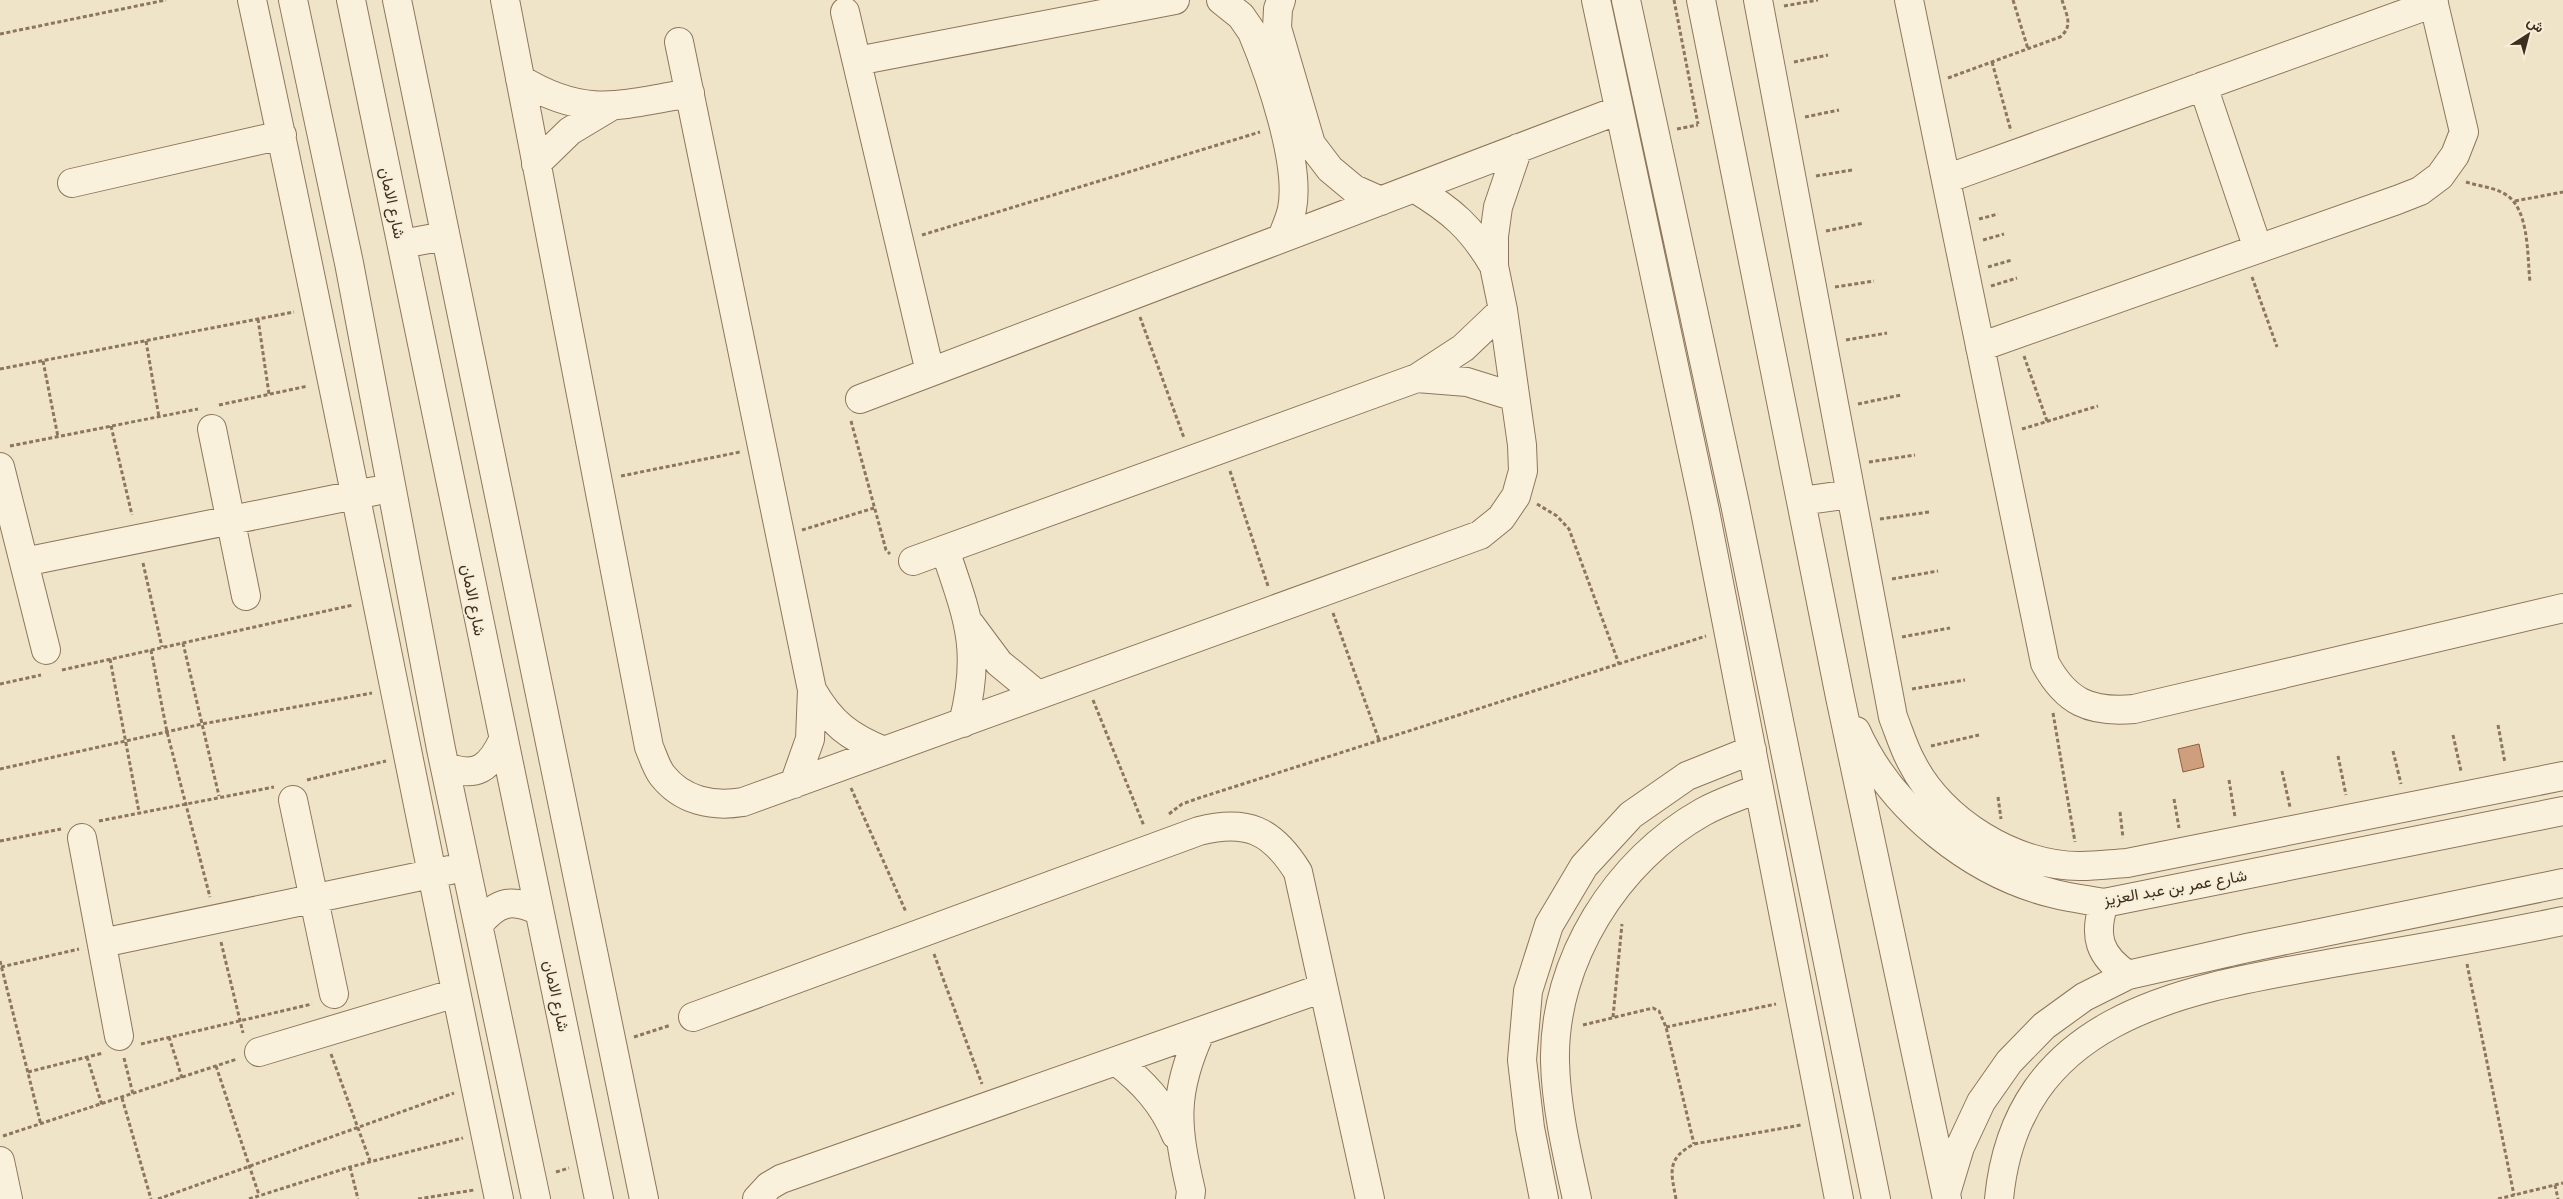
<svg xmlns="http://www.w3.org/2000/svg" width="2563" height="1199" viewBox="0 0 2563 1199" font-family="'PT Serif',Vazirmatn,serif">
<style>
.building{fill:#cf9f7d;stroke:#8d5f41}
.lines{fill:none;stroke-linecap:round;stroke-linejoin:round}
.minor-casing{stroke:#8d765c;stroke-width:30}
.path{stroke:#8d765c;stroke-width:3;stroke-dasharray:4 2.5;stroke-linecap:butt}
.minor{stroke:#faf1dc;stroke-width:28}
.labels{text-anchor:middle;stroke-width:4;stroke-linejoin:round;paint-order:stroke}
.street-label{font-size:16px;fill:#3d2e20;stroke:#f7eed8}
</style>
<rect width="100%" height="100%" fill="#f0e4c8"/>
<path class="building" d="M2199,744L2204,767L2183,772L2178,749Z"/>
<g class="lines">
<g class="minor-casing">
<path id="minor" d="M252,0C339,399 415,800 499,1199
M293,0L349,263L441,749L536,1199
M351,0L599,1199
M397,0L644,1199
M505,0L649,747C653,756 656,767 662,775C682,801 713,807 743,802L1480,535L1501,518L1516,496L1523,471L1522,445L1503,310L1494,266V236L1498,207L1518,148
M1221,0L1241,16L1252,32C1270,75 1301,164 1292,209C1290,219 1285,229 1282,238
M1281,0L1278,9L1277,28L1311,144L1330,169L1354,189L1381,201
M1596,0L1705,511L1839,1199
M1626,0L1735,504L1876,1199
M1701,0L1840,697L1947,1199
M1758,0L1893,717C1899,732 1904,749 1912,763C1941,821 2016,867 2081,866C2096,866 2111,864 2127,863L2563,776
M1909,0L2045,663C2066,702 2090,713 2134,709L2563,608
M845,12L930,372
M679,42L812,690L810,739L794,784
M857,61L1175,0
M520,79C585,119 621,105 690,93
M2203,86L2258,249
M536,164L570,131L610,107
M1946,179L2434,3
M72,183L282,135
M1414,188C1451,210 1472,228 1494,266
M402,244L445,236
M1980,347L2397,200L2420,191L2440,176L2455,155L2464,132L2433,0
M1417,378L1467,382L1515,397
M860,399L1619,110
M212,429L246,596
M0,467L46,650
M1801,501L1851,494
M945,550C968,618 982,650 963,723
M913,561L1417,378L1463,348L1503,310
M24,562L375,491
M970,624L999,663L1038,695
M812,690C831,723 849,737 884,751
M1856,731C1891,809 1972,874 2055,894C2071,898 2088,900 2104,903L2563,811
M445,766C476,779 490,768 503,740
M293,800L334,994
M82,838L119,1036
M2104,903C2093,936 2099,956 2128,975
M479,924C498,901 512,898 539,911
M102,943L450,870
M693,1017L1199,831C1247,819 1272,830 1298,872L1370,1199
M259,1052L456,993
M1116,1061C1143,1082 1163,1103 1176,1135
M0,1161L8,1199
M1947,1190L1960,1147L1981,1102L2009,1062L2044,1026L2084,997L2128,975L2247,948L2563,883
M757,1199L769,1186L781,1179L1323,988
M1190,1199L1191,1191C1176,1126 1172,1094 1201,1031
M1544,1199L1530,1128L1522,1060L1528,991L1549,925L1584,866L1631,815L1687,776L1752,750
M1577,1199C1567,1154 1556,1107 1555,1061C1553,961 1617,860 1703,812C1721,802 1741,796 1759,788
M1999,1199C2017,1010 2193,988 2344,961C2417,949 2490,936 2563,921"/>
</g>
<path class="path" d="M1674,0L1698,124
M2013,0L2028,49
M1784,6L1818,0
M0,34L166,0
M1794,62L1828,55
M1992,62L2011,131
M1948,78L2060,37C2074,26 2066,14 2062,0
M1805,117L1839,110
M1677,129L1698,125
M1816,176L1852,170
M2466,182C2478,186 2492,187 2503,193C2530,206 2527,256 2530,282
M2515,201L2563,192
M1979,219L1998,214
M1826,231L1864,223
M922,235L1260,132
M1983,240L2004,234
M1988,267L2012,260
M2252,277L2277,347
M1991,286L2017,278
M1835,287L1874,281
M1140,317L1184,438
M258,319L269,394
M1846,340L1887,333
M146,341L159,417
M2024,356L2047,421
M43,361L58,437
M0,369L294,312
M1858,404L1901,395
M219,405L308,386
M851,421L886,550L890,554
M111,426L132,515
M2022,429L2098,406
M10,446L198,409
M1869,462L1915,455
M1230,471L1268,586
M621,476L740,452
M1537,504L1557,516L1569,529L1619,664
M1880,519L1929,512
M802,530L874,508
M143,563L162,647
M1892,579L1938,571
M1333,613L1379,740
M1902,637L1950,628
M183,643L219,796
M151,650L167,732L210,897
M110,659L139,812
M62,670L353,605
M0,684L41,675
M1912,689L1965,680
M1093,700L1144,826
M2053,713L2075,842
M2498,725L2505,763
M2453,735L2461,771
M1931,746L1979,735
M2393,751L2401,784
M2338,756L2346,795
M0,769L202,724L372,693
M2282,771L2290,807
M307,780L386,761
M2229,780L2235,817
M851,788L906,912
M1998,797L2001,819
M2174,799L2179,828
M2120,812L2123,838
M1169,814L1182,804L1199,798L1706,636
M99,821L274,787
M0,841L61,829
M221,942L243,1033
M934,954L982,1084
M0,961L41,1125
M2467,964L2514,1195
M1,967L79,949
M1613,1017L1622,924
M1583,1025L1653,1008L1659,1011L1666,1027L1694,1144
M1666,1027L1776,1004
M169,1037L182,1078
M634,1037L671,1025
M141,1044L312,1004
M331,1054L370,1161
M87,1057L102,1105
M124,1058L133,1094
M216,1066L259,1195
M28,1072L103,1053
M122,1098L151,1199
M3,1136L237,1059
M350,1167L358,1199
M556,1172L569,1168
M2555,1185L2558,1199
M158,1199L454,1093
M249,1199L350,1167L463,1138
M418,1199L474,1190
M1676,1199C1671,1172 1666,1159 1694,1144L1801,1125
M2498,1199L2563,1183"/>
<use href="#minor" class="minor"/>
</g>
<g class="labels">
<g class="street-label">
<text transform="translate(393 203) rotate(78)" y="6">شارع الامان</text>
<text transform="translate(474 600) rotate(79)" y="6">شارع الامان</text>
<text transform="translate(2175 887) rotate(-10)" y="6">شارع عمر بن عبد العزيز</text>
<text transform="translate(557 996) rotate(78)" y="6">شارع الامان</text>
</g>
</g>
<g transform="translate(2528 35) rotate(36)" stroke="#f7eed8" stroke-width="4" paint-order="stroke">
<path d="M0-4L9 19L0 12L-9 19Z" fill="#3d2e20"/>
<text y="-8" font-size="14" font-weight="bold" text-anchor="middle" fill="#3d2e20">ش</text>
</g>
</svg>
